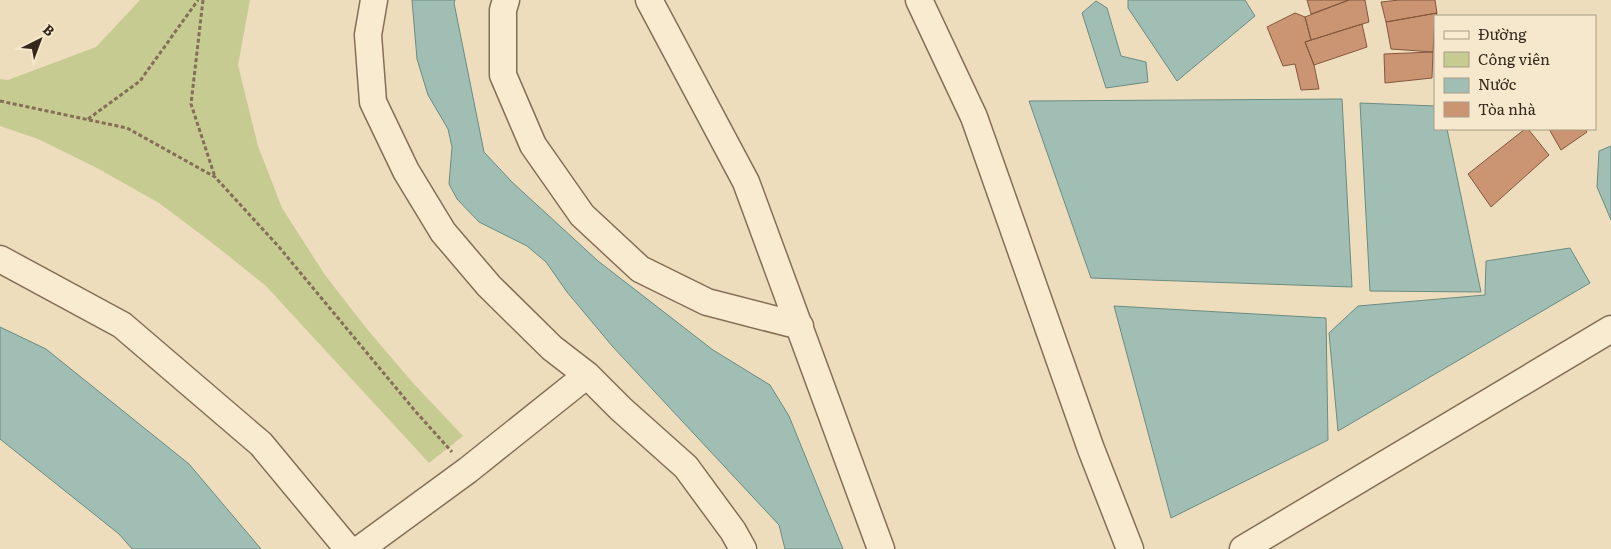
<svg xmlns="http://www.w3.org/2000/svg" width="1611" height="549" viewBox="0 0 1611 549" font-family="Literata,serif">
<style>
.green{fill:#c6cb92}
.water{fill:#a1beb5;stroke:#698c82}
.building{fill:#cb9573;stroke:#84573d}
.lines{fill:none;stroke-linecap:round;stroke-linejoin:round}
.minor-casing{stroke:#856e57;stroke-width:29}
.path{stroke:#856e57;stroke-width:3;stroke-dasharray:4 2.5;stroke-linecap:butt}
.minor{stroke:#f8ebd0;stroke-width:26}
</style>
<rect width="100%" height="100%" fill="#edddbd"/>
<path class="green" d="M140,0H250L238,65L258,146L282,208L325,275L367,329L413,383L463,436L429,463L266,286L211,242L159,203L97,168L38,139L0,126V79L8,80L96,47Z"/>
<path class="water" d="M412,0H455L454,3L484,152L512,182L598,261L713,350L770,385L789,416L843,549H785L779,525L613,347L567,292L546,262L527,246L479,222L457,199L449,184L452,147L448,129L428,95L417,59Z
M1128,0H1245L1255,16L1177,81L1128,8Z
M1096,1L1107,8L1121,56L1146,62L1148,82L1106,88L1082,13Z
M1342,99L1352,287L1091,278L1029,101Z
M1360,103L1435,106V129H1447L1481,292L1370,291Z
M1611,146V220L1597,187L1599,151Z
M1570,248L1590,283L1338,431L1329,333L1358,306L1485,295L1486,261Z
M1114,306L1326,318L1328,440L1171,518Z
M0,327L46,349L189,464L261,549H132L119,534L0,439Z"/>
<path class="building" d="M1307,0H1349L1311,14Z
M1349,0H1365L1369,22L1311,40L1305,17Z
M1399,0H1435L1437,13L1386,22L1381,2Z
M1295,13L1305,17L1311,40L1305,42L1314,65L1319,89L1301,90L1295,64L1283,66L1267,27Z
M1437,13L1436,16H1435L1433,52L1391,49L1386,22Z
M1362,24L1367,47L1314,65L1305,42Z
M1433,52L1432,78L1385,83L1384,54Z
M1525,129H1528L1549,155L1491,207L1468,174Z
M1549,129H1585L1587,132L1561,150Z"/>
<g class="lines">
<g class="minor-casing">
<path id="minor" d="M374,0L368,35L373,102L406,171L443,232L489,286L552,348L587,375L621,409L686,467L733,531L743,549
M506,0L503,10V75L533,145L582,215L640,269L707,302L800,326
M649,0L746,182L881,549
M919,0L974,117L1091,449L1130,549
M0,259L122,325L261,444L348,549
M360,549L468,470L587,375
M1243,549L1611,329"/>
</g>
<path class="path" d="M203,0L191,104L215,177
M0,101L127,128L215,177L279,247L416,412L452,452
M88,119L140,81L198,0"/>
<use href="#minor" class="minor"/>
</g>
<rect x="1434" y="15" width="162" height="115" fill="#f5e8cd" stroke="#a89b86"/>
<rect x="1444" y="31" width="25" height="8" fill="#f8ebd0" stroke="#a89b86"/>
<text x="1478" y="40" font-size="15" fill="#34271b">Đường</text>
<rect x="1444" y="52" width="25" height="15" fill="#c6cb92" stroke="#a89b86"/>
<text x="1478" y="65" font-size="15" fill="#34271b">Công viên</text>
<rect x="1444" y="78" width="25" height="15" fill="#a1beb5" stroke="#a89b86"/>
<text x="1478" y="90" font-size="15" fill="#34271b">Nước</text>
<rect x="1444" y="102" width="25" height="15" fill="#cb9573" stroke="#a89b86"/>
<text x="1478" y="115" font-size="15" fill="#34271b">Tòa nhà</text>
<g transform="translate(40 40) rotate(42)" stroke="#f5e8cd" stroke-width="4" paint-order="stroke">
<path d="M0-4L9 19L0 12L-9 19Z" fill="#34271b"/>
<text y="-8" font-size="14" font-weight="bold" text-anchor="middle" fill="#34271b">B</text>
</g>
</svg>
